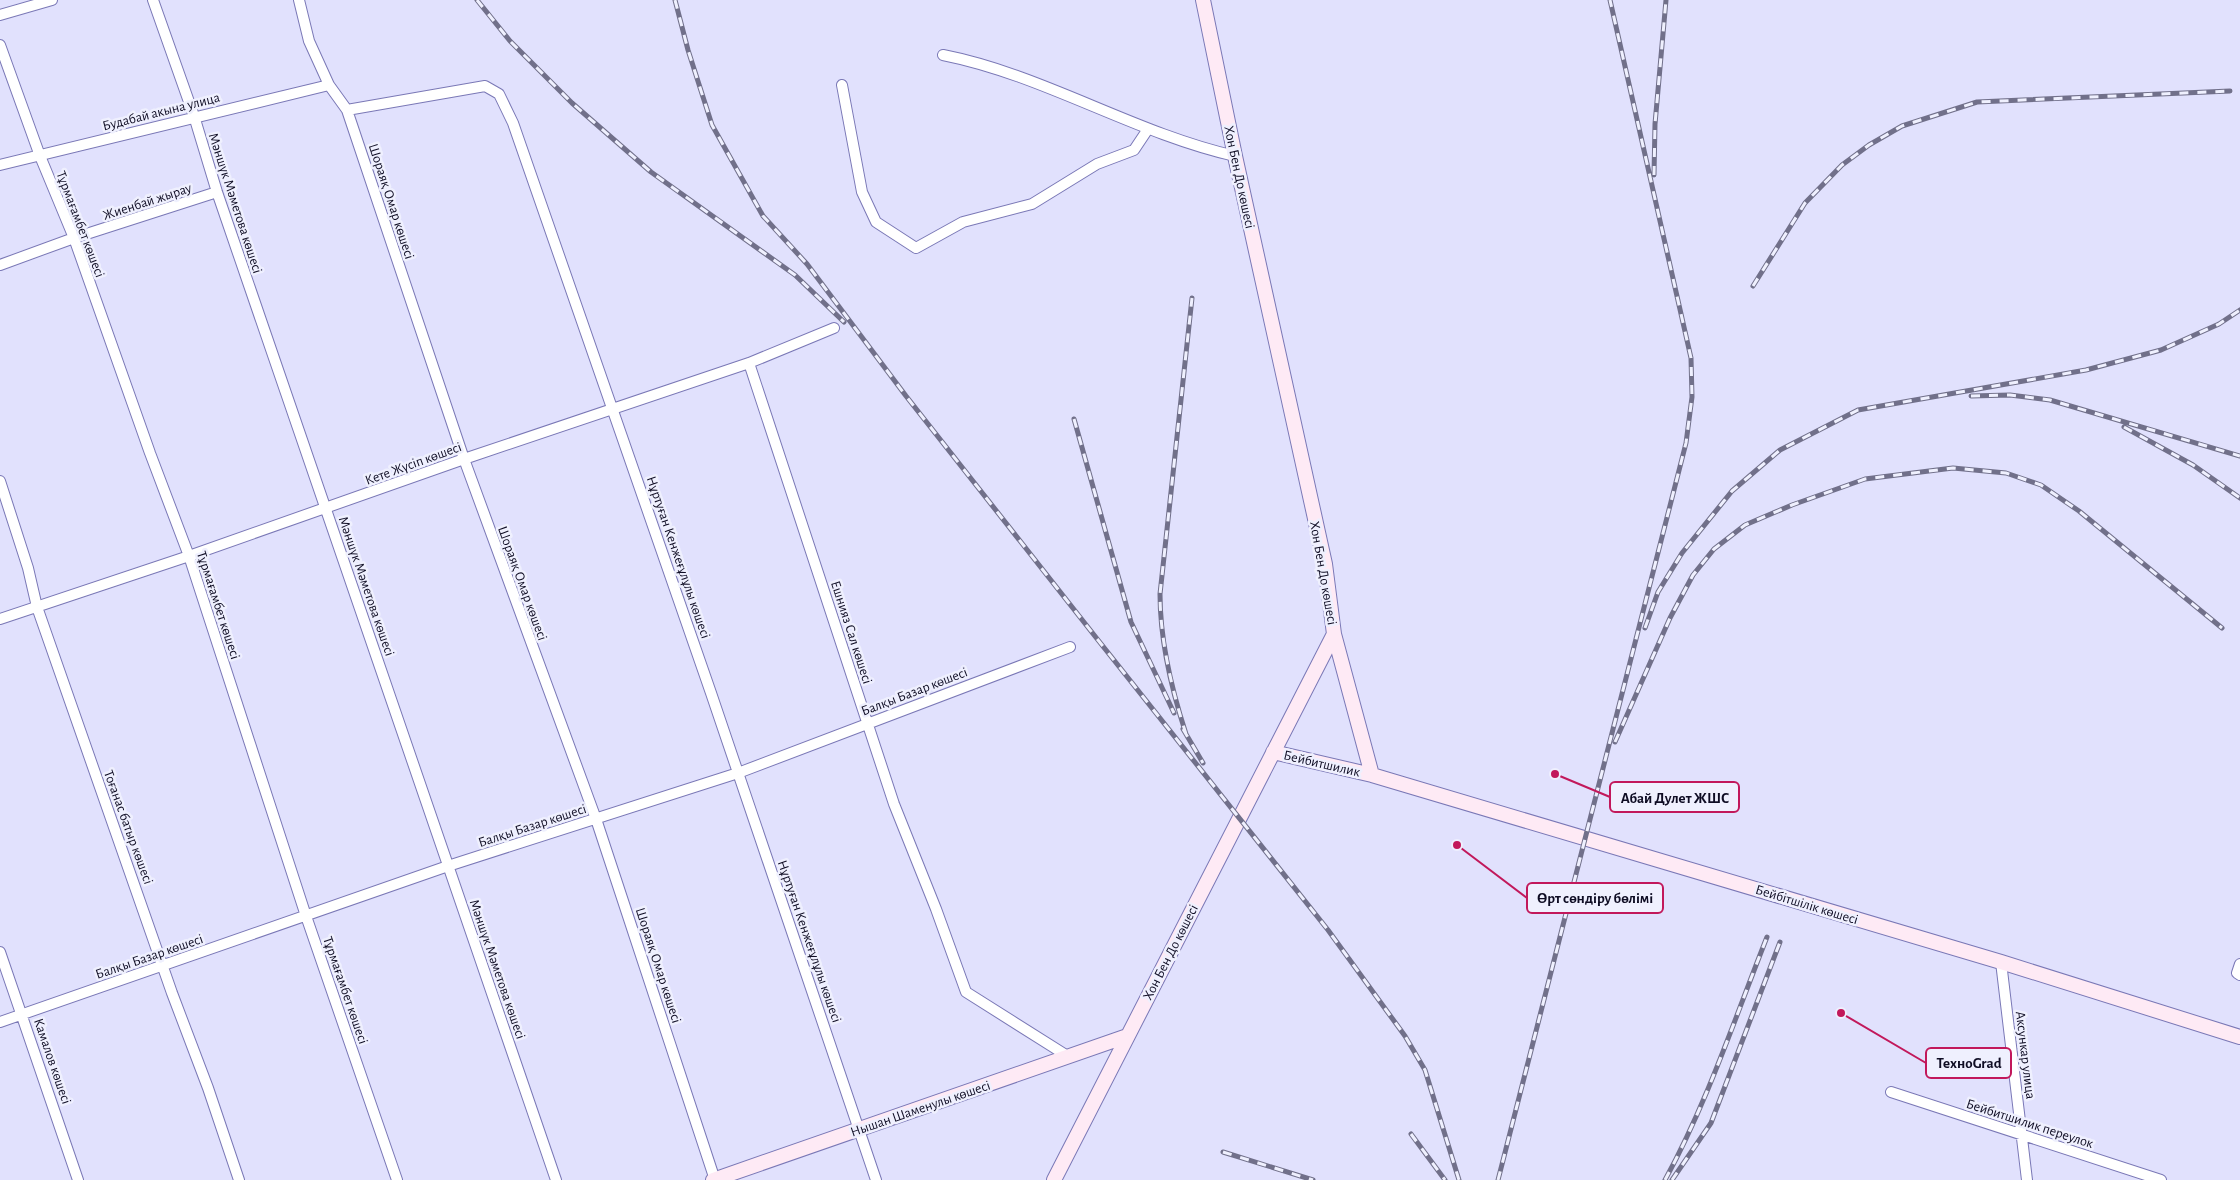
<svg xmlns="http://www.w3.org/2000/svg" width="2240" height="1180" viewBox="0 0 2240 1180" font-family="'Alegreya Sans',sans-serif">
<style>
.lines{fill:none;stroke-linecap:round;stroke-linejoin:round}
.street-casing{stroke:#7a78b6;stroke-width:12}
.secondary-casing{stroke:#7a78b6;stroke-width:16}
.street{stroke:#fff;stroke-width:10}
.secondary{stroke:#feeaf5;stroke-width:14}
.rail-casing{stroke:#71708a;stroke-width:5}
.rail{stroke:#eff0fe;stroke-width:3;stroke-dasharray:9;stroke-linecap:butt}
.labels{text-anchor:middle;stroke-width:5;stroke-linejoin:round;paint-order:stroke}
.street-label{font-size:14px;fill:#0f0d24;stroke:#eff0fe}
.leader{fill:none;stroke:#c2185b;stroke-width:2}
.callout-dot{fill:#c2185b;stroke:#eff0fe;stroke-width:2}
.callout{fill:#eff0fe;stroke:#c2185b;stroke-width:2}
.callout-label{font-size:15px;text-anchor:middle;font-weight:bold;fill:#0f0d24}
</style>
<rect width="100%" height="100%" fill="#e1e1fd"/>
<g class="lines">
<g class="street-casing">
<path id="street" d="M153,0L194,116L217,192L556,1180
M299,0L309,41L329,85L347,110L464,459L596,819L715,1180
M0,15L52,0
M0,45L40,156L74,238L150,453L189,556L306,916L397,1180
M943,55C1044,75 1134,133 1235,156
M842,85L862,192L876,222L916,248L963,222L1032,204L1097,164L1134,150L1148,129
M347,110L485,86L499,94L513,123L711,693L876,1180
M0,165L329,85
M0,265L74,238L217,192
M749,363L894,804L936,909L966,992L1069,1057
M0,481L28,568L37,607L172,993L208,1088L239,1180
M0,619L189,556L464,459L749,363L834,328
M0,952L78,1180
M2001,962L2027,1180
M2240,964L2237,973L2240,975
M0,1022L448,866L738,773L1070,647
M1891,1092L2161,1180"/>
</g>
<g class="secondary-casing">
<path id="secondary" d="M1334,634L1372,775
M1273,752L1372,775L2001,962L2240,1037
M713,1180L1127,1036
M1054,1180L1334,634L1325,564L1235,156L1203,0"/>
</g>
<use href="#street" class="street"/>
<use href="#secondary" class="secondary"/>
<g class="rail-casing">
<path id="rail" d="M477,0L510,41L572,103L651,172L795,275L844,322
M675,0L688,50L712,125L763,216L807,264L906,396L1098,640L1328,930L1405,1036L1425,1070L1459,1180
M1654,175L1655,124L1666,0
M1753,286L1805,203L1842,165L1869,145L1902,126L1977,102L2230,91
M1971,396L2010,395L2050,400L2240,456
M1074,419L1131,622L1174,713
M2124,427L2193,465L2240,498
M1645,628L1658,592L1682,553L1732,491L1780,450L1858,410L2086,370L2161,350L2219,324L2240,310
M1183,729L1203,763
M1186,734C1172,691 1160,639 1160,594L1192,298
M1615,742L1670,618L1693,575L1714,549L1745,525L1792,505L1865,479L1953,468L2006,473L2041,485L2079,511L2222,628
M1411,1134L1445,1180
M1223,1152L1313,1180
M1498,1180L1686,443L1692,397L1691,358L1610,0
M1665,1180C1707,1103 1735,1018 1767,937
M1672,1180L1711,1123L1780,942"/>
</g>
<use href="#rail" class="rail"/>
</g>
<g class="labels">
<g class="street-label">
<text transform="translate(161 111) rotate(-14)" y="5">Будабай акына улица</text>
<text transform="translate(1240 177) rotate(78)" y="5">Хон Бен До көшесі</text>
<text transform="translate(147 201) rotate(-18)" y="5">Жиенбай жырау</text>
<text transform="translate(392 201) rotate(72)" y="5">Шораяқ Омар көшесі</text>
<text transform="translate(236 203) rotate(72)" y="5">Мәншүк Мәметова көшесі</text>
<text transform="translate(81 224) rotate(69)" y="5">Тұрмағамбет көшесі</text>
<text transform="translate(413 463) rotate(-20)" y="5">Кете Жүсіп көшесі</text>
<text transform="translate(679 557) rotate(71)" y="5">Нұртуған Кенжеғұлұлы көшесі</text>
<text transform="translate(1324 573) rotate(80)" y="5">Хон Бен До көшесі</text>
<text transform="translate(523 583) rotate(70)" y="5">Шораяқ Омар көшесі</text>
<text transform="translate(367 586) rotate(71)" y="5">Мәншүк Мәметова көшесі</text>
<text transform="translate(219 605) rotate(72)" y="5">Тұрмағамбет көшесі</text>
<text transform="translate(852 632) rotate(72)" y="5">Ешнияз Сал көшесі</text>
<text transform="translate(914 691) rotate(-21)" y="5">Балқы Базар көшесі</text>
<text transform="translate(1322 763) rotate(13)" y="5">Бейбитшилик</text>
<text transform="translate(532 825) rotate(-18)" y="5">Балқы Базар көшесі</text>
<text transform="translate(129 827) rotate(70)" y="5">Тоғанас батыр көшесі</text>
<text transform="translate(1807 904) rotate(17)" y="5">Бейбітшілік көшесі</text>
<text transform="translate(810 941) rotate(71)" y="5">Нұртуған Кенжеғұлұлы көшесі</text>
<text transform="translate(1170 952) rotate(-63)" y="5">Хон Бен До көшесі</text>
<text transform="translate(149 956) rotate(-19)" y="5">Балқы Базар көшесі</text>
<text transform="translate(659 965) rotate(72)" y="5">Шораяқ Омар көшесі</text>
<text transform="translate(498 969) rotate(71)" y="5">Мәншүк Мәметова көшесі</text>
<text transform="translate(346 990) rotate(71)" y="5">Тұрмағамбет көшесі</text>
<text transform="translate(2026 1055) rotate(83)" y="5">Аксункар улица</text>
<text transform="translate(53 1061) rotate(71)" y="5">Камалов көшесі</text>
<text transform="translate(920 1108) rotate(-19)" y="5">Нышан Шаменулы көшесі</text>
<text transform="translate(2030 1123) rotate(18)" y="5">Бейбитшилик переулок</text>
</g>
</g>
<path class="leader" d="M1555 774L1610 797M1457 845L1527 898M1841 1013L1926 1063"/>
<g class="callout-dot">
<circle cx="1555" cy="774" r="5"/>
<circle cx="1457" cy="845" r="5"/>
<circle cx="1841" cy="1013" r="5"/>
</g>
<g class="callout">
<rect x="1610" y="782" width="129" height="30" rx="5"/>
<rect x="1527" y="883" width="136" height="30" rx="5"/>
<rect x="1926" y="1048" width="85" height="30" rx="5"/>
</g>
<g class="callout-label">
<text x="1675" y="803">Абай Дулет ЖШС</text>
<text x="1595" y="903">Өрт сөндіру бөлімі</text>
<text x="1969" y="1068">ТехноGrad</text>
</g>
</svg>
